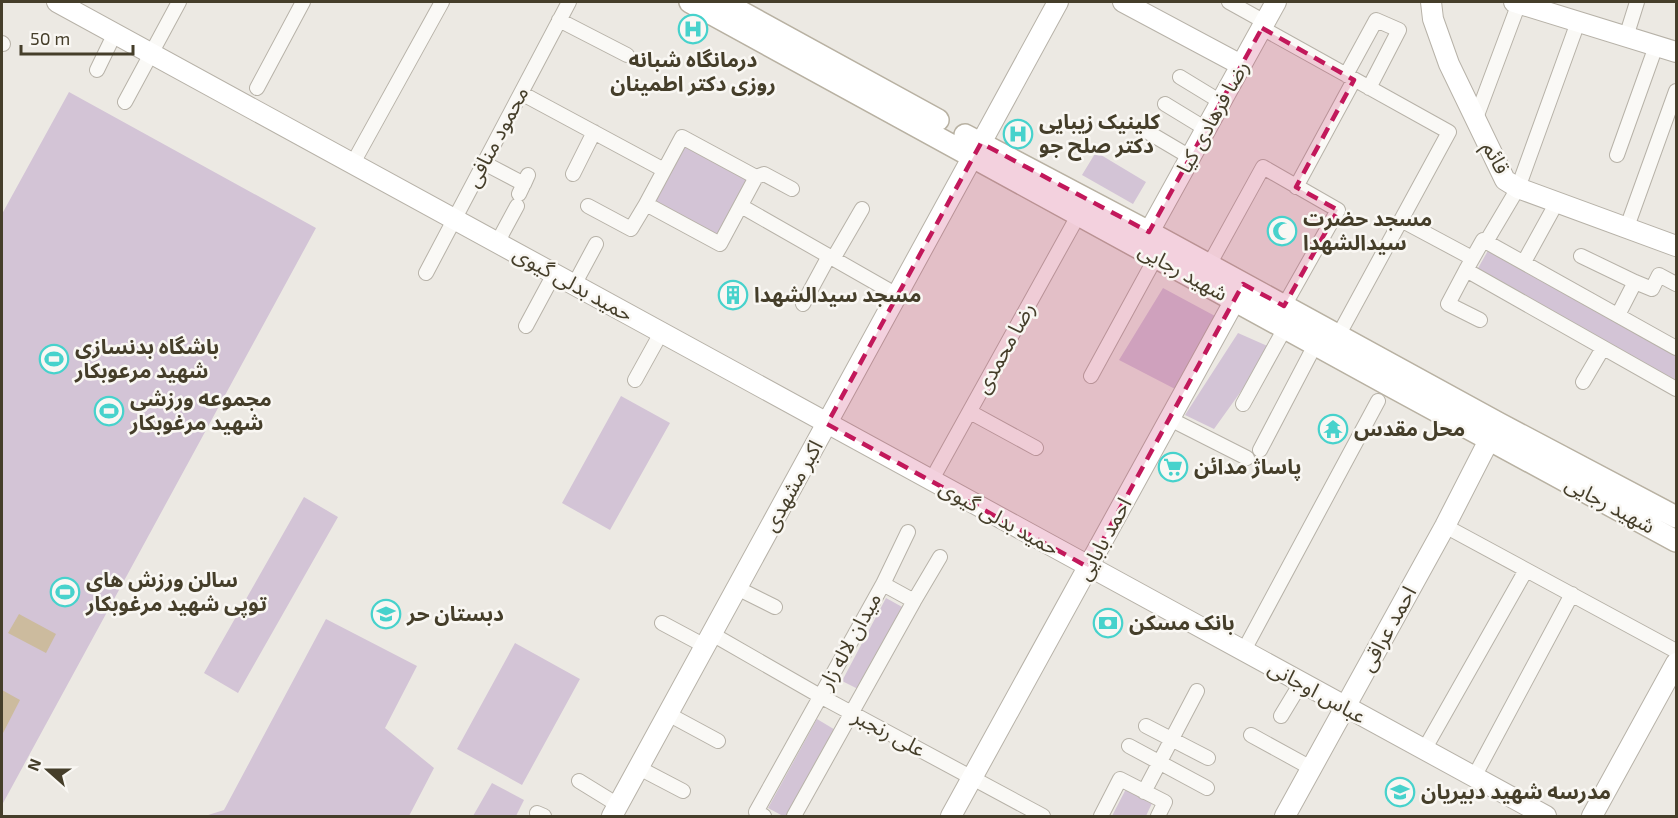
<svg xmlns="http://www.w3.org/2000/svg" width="1678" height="818" viewBox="0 0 1678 818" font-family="'Exo 2','Noto Sans Arabic',sans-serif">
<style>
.green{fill:#d3c4d6}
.water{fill:#ccbb9e}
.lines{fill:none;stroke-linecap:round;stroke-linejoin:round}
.street-casing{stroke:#b7b2a8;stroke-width:16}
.secondary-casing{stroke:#b7b2a8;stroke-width:22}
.primary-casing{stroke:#b8b1a2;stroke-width:24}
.street{stroke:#faf9f6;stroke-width:14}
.secondary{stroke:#fff;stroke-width:20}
.primary{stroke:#fff;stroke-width:21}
.marked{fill:#c2185b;fill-opacity:0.2;stroke:#c2185b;stroke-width:4.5;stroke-dasharray:12 8;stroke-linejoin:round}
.labels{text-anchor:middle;stroke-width:5;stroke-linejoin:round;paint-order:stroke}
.poi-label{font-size:21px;font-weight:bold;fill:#453e2a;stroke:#f9f7f3;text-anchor:start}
.street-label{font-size:21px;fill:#453e2a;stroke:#f9f7f3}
</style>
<rect width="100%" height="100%" fill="#ece9e3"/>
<path class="green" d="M69,92L316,228L2,805V214Z
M683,136L756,177L720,243L646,203Z
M1096,152L1146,182L1133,204L1082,175Z
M1490,247L1676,352V382L1477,270Z
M1163,288L1215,316L1175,389L1119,360Z
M1238,333L1272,348L1214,429L1185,415Z
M621,396L670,423L610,530L562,503Z
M304,497L338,517L238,693L204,673Z
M886,598L904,608L860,690L842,681Z
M326,619L417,666L385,728L434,768L409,816H205L224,810Z
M515,643L580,679L522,785L457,749Z
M817,719L837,731L789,816H783L768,808Z
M492,783L524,800L516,816H473Z
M1127,787L1153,801L1146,816H1112Z"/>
<path class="water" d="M19,614L56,634L46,653L8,633Z
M2,690L20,700L2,735Z"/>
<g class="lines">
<g class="street-casing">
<path id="street" d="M1229,2L1265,22
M559,20L627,55
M1262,28L1449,132L1338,336
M1626,37L1637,2
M2,43L3,44
M97,70L115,33
M1346,75L1376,20L1399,30L1369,88
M1180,77L1221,102
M257,88L303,2
M521,93L664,170
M125,102L179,2
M1165,104L1206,129
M1476,118L1519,3
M1146,131L1190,157
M682,137L756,177L720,244L646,204Z
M1617,155L1656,46
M353,163L442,2
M484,163L524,184L528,175L519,194
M573,174L594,132
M756,177L764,174L792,189
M1296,187L1354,80
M588,206L631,229L646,204
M741,206L897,295
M1401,220L1472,258
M1627,227L1676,91
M1486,242L1518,188L1578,22
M497,243L517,206
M1581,256L1635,282L1652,289L1659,275L1676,284
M833,259L862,209
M1524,262L1557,202
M1209,265L1263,167L1338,210L1284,306
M1466,270L1448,304L1480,320
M426,273L569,2
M574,285L596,244
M803,304L829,256
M1618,315L1635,282
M526,326L554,274
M1676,348L1483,240L1466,270L1676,389
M1091,376L1156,257
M635,380L661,333
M1583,382L1603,348
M1243,404L1285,328
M970,412L1036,448
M1170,419L1247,458
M1260,450L1315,345
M931,481L1079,214
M1445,526L1676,651
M737,588L775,607
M914,601L940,557
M662,623L705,646
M712,634L820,696L1043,816
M1243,652L1378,401
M668,714L718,741
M1281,716L1301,683
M1146,726L1208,758
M1251,735L1311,768
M1129,746L1207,788
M1424,750L1526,570
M639,768L683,791
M1474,777L1572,594
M579,781L618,805
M1144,792L1197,691
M537,813L544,816
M764,816L756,812L883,584L908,532
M794,816L914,601L883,584
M1101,816L1120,779L1165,802L1158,816"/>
</g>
<g class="secondary-casing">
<path id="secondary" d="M57,2L1546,816
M1123,2L1241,65
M1431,2L1433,19L1449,64L1505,180L1518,188L1676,246
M1514,2L1676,52
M981,143L1058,2
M1149,232L1276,2
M612,816L973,156
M951,816L1235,300
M1285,816L1445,526L1489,440
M1592,816L1676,663"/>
</g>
<g class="primary-casing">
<path id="primary" d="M690,2L1387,384L1676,541
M723,2L938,120
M965,135L1149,232L1498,423L1676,517"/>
</g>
<use href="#street" class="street"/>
<use href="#secondary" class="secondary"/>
<use href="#primary" class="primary"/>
</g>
<path class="marked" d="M1262,28L1354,80L1296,187L1338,210L1284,306L1243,284L1088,567L827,424L981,143L1149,232Z"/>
<defs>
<g id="hospital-ring" transform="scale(1.5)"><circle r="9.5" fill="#f9f7f3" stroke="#47d2cc" stroke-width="1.5"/><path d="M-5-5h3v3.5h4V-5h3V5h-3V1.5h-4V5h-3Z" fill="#47d2cc"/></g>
<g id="mosque-ring" transform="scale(1.5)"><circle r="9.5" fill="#f9f7f3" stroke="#47d2cc" stroke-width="1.5"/><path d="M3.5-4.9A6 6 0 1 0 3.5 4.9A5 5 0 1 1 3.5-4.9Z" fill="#47d2cc"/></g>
<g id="building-ring" transform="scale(1.5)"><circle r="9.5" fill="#f9f7f3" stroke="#47d2cc" stroke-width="1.5"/><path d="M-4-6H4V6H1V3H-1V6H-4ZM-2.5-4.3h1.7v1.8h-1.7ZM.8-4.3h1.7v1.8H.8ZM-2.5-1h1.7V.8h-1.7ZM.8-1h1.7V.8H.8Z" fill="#47d2cc"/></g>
<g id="stadium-ring" transform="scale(1.5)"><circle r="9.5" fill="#f9f7f3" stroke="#47d2cc" stroke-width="1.5"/><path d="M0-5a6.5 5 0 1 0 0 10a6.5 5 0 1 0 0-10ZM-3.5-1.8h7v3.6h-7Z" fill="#47d2cc"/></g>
<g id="temple-ring" transform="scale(1.5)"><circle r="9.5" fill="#f9f7f3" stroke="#47d2cc" stroke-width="1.5"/><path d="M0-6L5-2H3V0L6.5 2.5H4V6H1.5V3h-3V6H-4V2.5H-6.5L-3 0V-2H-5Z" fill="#47d2cc"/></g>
<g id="supermarket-ring" transform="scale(1.5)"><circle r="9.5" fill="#f9f7f3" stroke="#47d2cc" stroke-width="1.5"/><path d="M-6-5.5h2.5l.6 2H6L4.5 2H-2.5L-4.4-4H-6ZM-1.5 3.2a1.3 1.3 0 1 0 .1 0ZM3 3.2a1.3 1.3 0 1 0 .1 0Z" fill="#47d2cc"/></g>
<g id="school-ring" transform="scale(1.5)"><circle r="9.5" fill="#f9f7f3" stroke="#47d2cc" stroke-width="1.5"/><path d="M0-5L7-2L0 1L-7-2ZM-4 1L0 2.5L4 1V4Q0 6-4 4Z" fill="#47d2cc"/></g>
<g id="bank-ring" transform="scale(1.5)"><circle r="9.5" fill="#f9f7f3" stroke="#47d2cc" stroke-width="1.5"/><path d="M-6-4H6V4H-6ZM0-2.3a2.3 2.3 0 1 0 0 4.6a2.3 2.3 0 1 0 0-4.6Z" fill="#47d2cc"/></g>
</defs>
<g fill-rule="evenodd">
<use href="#hospital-ring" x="693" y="29"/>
<use href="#hospital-ring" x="1018" y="134"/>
<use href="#mosque-ring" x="1282" y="231"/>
<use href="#building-ring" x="733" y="295"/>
<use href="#stadium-ring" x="54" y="359"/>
<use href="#stadium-ring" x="109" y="411"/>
<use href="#temple-ring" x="1333" y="429"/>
<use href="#supermarket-ring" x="1173" y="467"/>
<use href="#stadium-ring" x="65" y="592"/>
<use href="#school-ring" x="386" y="614"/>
<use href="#bank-ring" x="1108" y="623"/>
<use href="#school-ring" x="1400" y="792"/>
</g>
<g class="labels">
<g class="poi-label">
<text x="693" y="67" text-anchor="middle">درمانگاه شبانه<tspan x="693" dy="24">روزی دکتر اطمینان</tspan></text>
<text x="1039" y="129">کلینیک زیبایی<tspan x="1039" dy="24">دکتر صلح جو</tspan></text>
<text x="1303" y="226">مسجد حضرت<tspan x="1303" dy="24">سیدالشهدا</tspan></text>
<text x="754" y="302">مسجد سیدالشهدا</text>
<text x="75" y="354">باشگاه بدنسازی<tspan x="75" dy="24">شهید مرعوبکار</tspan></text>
<text x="130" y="406">مجموعه ورزشی<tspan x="130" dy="24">شهید مرغوبکار</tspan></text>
<text x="1354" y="436">محل مقدس</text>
<text x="1194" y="474">پاساژ مدائن</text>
<text x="86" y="587">سالن ورزش های<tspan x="86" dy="24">توپی شهید مرغوبکار</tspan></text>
<text x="407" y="621">دبستان حر</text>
<text x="1129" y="630">بانک مسکن</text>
<text x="1421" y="799">مدرسه شهید دبیریان</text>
</g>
<g class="street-label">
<text transform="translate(1213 117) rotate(-61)" y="7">رضا فرهادی کیا</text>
<text transform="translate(497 137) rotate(-62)" y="7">محمود منافی</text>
<text transform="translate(1496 158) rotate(63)" y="7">قائم</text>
<text transform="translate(1183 272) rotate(29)" y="7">شهید رجایی</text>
<text transform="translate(573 284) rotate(29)" y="7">حمید بدلی گیوی</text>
<text transform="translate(1005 348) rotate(-61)" y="7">رضا محمدی</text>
<text transform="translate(793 486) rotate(-61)" y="7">اکبر مشهدی</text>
<text transform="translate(1610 505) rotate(28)" y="7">شهید رجایی</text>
<text transform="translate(999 518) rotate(29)" y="7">حمید بدلی گیوی</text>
<text transform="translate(1104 539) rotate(-61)" y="7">احمد بابایی</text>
<text transform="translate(1388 629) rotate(-61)" y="7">احمد عراقی</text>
<text transform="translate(850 641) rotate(-61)" y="7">میدان لاله زار</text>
<text transform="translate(1317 692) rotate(29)" y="7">عباس اوجانی</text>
<text transform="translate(889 733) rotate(28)" y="7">علی رنجبر</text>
</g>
</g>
<rect width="1678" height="818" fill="none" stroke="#453e2a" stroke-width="6"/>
<g transform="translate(48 770) rotate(291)" stroke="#f9f7f3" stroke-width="4.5" paint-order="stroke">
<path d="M0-4.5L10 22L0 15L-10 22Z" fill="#453e2a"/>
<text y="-9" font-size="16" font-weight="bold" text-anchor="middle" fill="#453e2a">N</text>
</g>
<path d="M21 45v9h112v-9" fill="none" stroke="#453e2a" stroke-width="3"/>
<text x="30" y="45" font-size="18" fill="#453e2a" stroke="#f9f7f3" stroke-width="4.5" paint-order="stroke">50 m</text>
</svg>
